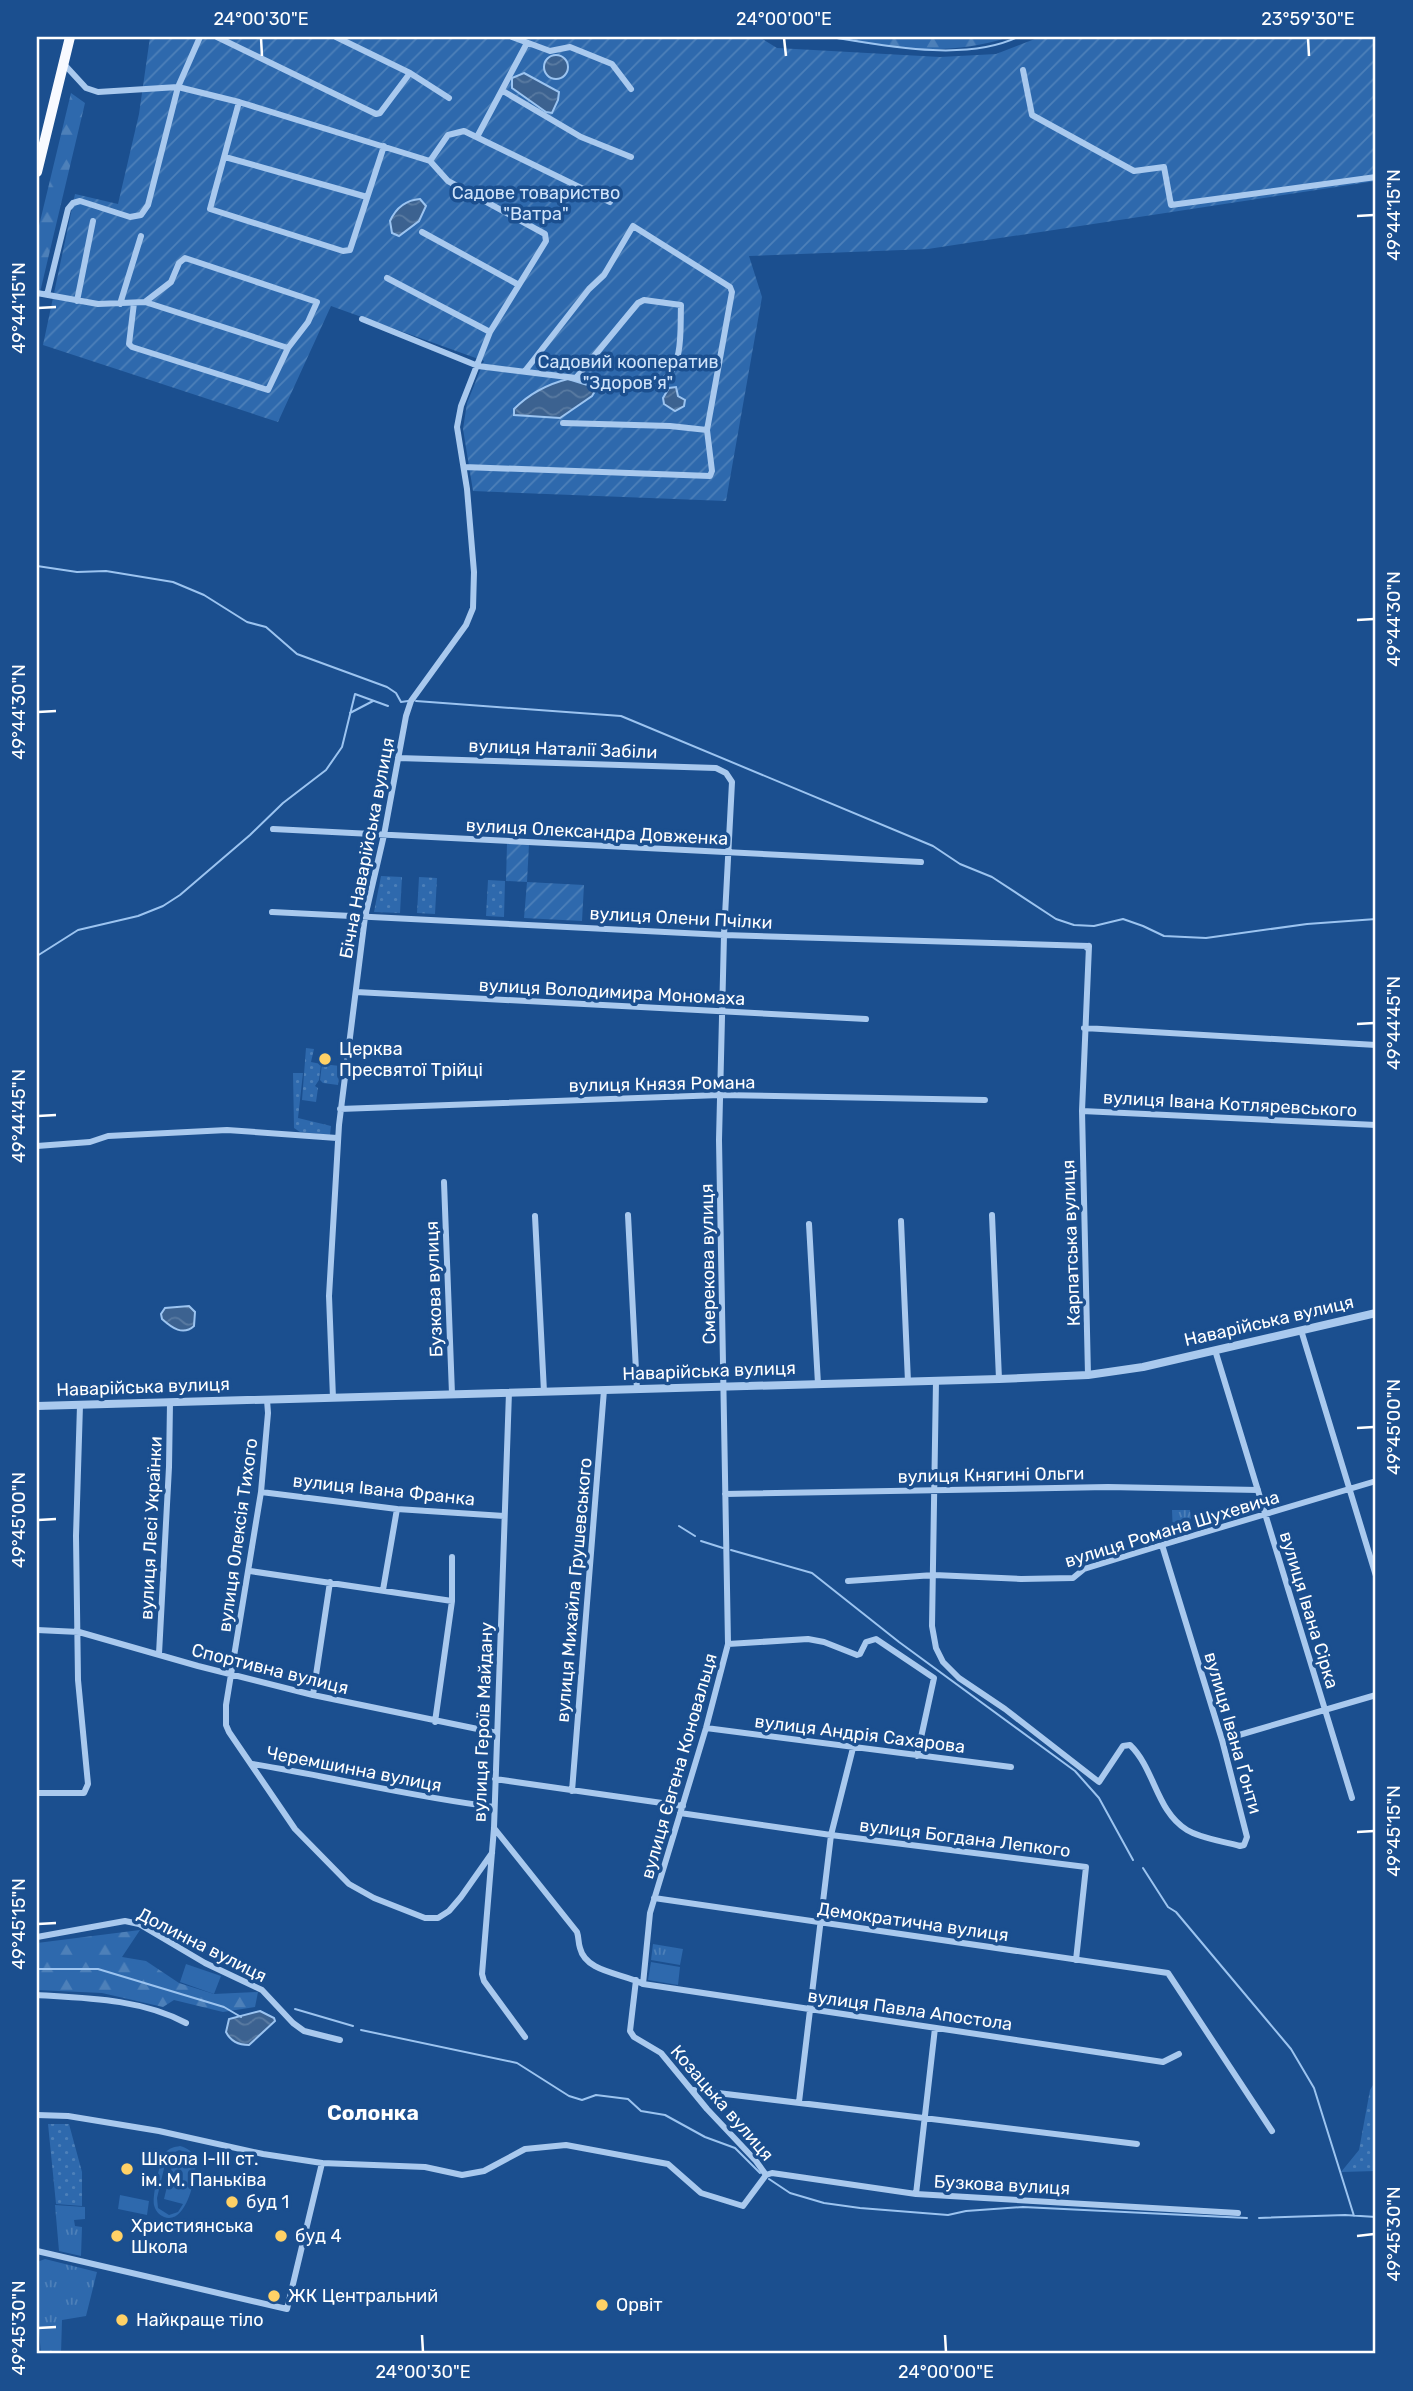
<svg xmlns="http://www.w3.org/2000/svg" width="1413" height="2391" viewBox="0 0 1413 2391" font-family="Rubik,sans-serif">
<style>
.grass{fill:url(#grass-dots)}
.forest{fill:url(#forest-firs)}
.park{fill:url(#park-tufts)}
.garden{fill:url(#garden-furrows)}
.pitch{fill:#2e69ad;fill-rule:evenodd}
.water{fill:url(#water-waves);stroke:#9cc4f0;stroke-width:2}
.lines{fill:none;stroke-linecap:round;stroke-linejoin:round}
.stream{stroke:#9cc4f0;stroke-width:2}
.minor{stroke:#a9c9ee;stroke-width:6}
.tertiary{stroke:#a9c9ee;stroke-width:8}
.trunk{stroke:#f8faff;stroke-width:10}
.ticks{fill:none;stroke:#fff;stroke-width:2.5}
.poi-dot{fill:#ffd166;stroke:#1b4f8f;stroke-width:2.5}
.labels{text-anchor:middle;stroke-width:7;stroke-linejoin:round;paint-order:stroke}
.park-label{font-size:18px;fill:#cfe3fa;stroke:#1b4f8f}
.street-label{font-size:18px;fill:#fff;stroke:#1b4f8f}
.poi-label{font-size:18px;fill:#fff;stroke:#1b4f8f;text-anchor:start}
.quarter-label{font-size:21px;font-weight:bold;fill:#fff;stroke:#1b4f8f}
.neatline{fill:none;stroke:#fff;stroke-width:2.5}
.ticks-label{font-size:18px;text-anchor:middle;fill:#fff}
</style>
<defs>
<pattern id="grass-dots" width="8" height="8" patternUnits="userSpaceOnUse" patternTransform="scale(1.75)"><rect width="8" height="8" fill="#2e69ad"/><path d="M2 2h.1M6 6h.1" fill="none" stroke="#4d80b9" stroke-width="1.8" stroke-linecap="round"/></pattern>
<pattern id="forest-firs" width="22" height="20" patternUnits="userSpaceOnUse" patternTransform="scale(1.75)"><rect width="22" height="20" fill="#2e69ad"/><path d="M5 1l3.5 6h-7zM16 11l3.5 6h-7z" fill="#4d80b9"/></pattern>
<pattern id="park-tufts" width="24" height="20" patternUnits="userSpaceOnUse" patternTransform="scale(1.75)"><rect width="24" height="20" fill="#2e69ad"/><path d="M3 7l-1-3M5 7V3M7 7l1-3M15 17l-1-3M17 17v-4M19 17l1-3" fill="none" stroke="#4d80b9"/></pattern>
<pattern id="garden-furrows" width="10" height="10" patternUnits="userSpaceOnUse" patternTransform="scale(1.75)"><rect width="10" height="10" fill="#2e69ad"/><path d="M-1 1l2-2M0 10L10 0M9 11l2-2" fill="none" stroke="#4d80b9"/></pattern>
<pattern id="water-waves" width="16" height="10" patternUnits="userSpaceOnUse" patternTransform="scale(1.75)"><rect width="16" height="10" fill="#3c6290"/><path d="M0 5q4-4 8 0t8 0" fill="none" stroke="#597aa1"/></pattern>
</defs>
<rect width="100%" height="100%" fill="#1b4f8f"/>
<path class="grass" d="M381,876L402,877L400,913L374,912Z
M419,877L437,878L435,914L417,913Z
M488,880L505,881L504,917L486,916Z
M306,1048L314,1049L311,1062L321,1064L319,1080L315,1086L318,1088L316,1102L302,1100Z
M322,1064L340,1066L338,1085L323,1083L320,1080Z
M293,1073H303L298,1118L331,1126L330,1135L300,1132L294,1128Z
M1376,2080V2171L1341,2172L1359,2150L1370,2090Z
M48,2124H69L82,2172V2206L56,2204Z"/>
<path class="forest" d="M834,37H1009C954,56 891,50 834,37Z
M71,93L85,103L37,305V234Z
M140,1930L122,1957L146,1961L179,1983L214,1994L258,1992L255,2007L223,2012L174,2000L163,2007L102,1993L37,1990V1943Z"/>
<path class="park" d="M1172,1510H1190L1192,1529L1173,1534Z
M653,1944L683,1949L680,1965L651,1960Z
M55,2205L85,2207V2219L74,2220L75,2226L82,2227L81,2256L59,2251Z
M45,2259L97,2272L86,2316L62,2320L61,2354H41L37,2308V2262Z"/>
<path class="garden" d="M150,37H759L777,48L940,57L996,54L1040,37H1376V181L928,249L749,256L762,297L726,501L473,491L463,429L467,403L484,361L331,306L278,422L43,345L75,194L118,204L139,114Z
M507,843L529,844L527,882L584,885L582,921L524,918L527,882L506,881Z"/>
<path class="pitch" d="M651,1962L680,1967L678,1985L648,1980Z
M186,1964L221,1976L214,1994L180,1982Z
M180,2146C187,2148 193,2151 195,2159C198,2172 187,2226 164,2217C159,2215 155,2210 154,2205C152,2197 160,2160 165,2153C169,2148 174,2147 180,2146ZM179,2150L188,2153L192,2166L173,2162L164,2199L183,2204L178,2212L169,2215L158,2208L157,2198L167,2156Z
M120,2195L149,2201L147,2215L118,2209Z"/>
<path class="water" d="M544 67a12 12 0 1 1 24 0a12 12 0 1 1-24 0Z
M524,73L559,92L558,100L552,113L546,112L512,88V78Z
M420,199L426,206L419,221L399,236L392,233L390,221C396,208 406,200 420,199Z
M568,379L594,387L595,391L592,396L560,418L514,415V409C528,395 548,384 568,379Z
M676,387L678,396L685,400L684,406L675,411L664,404L663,398L669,388Z
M189,1306L195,1312L194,1326C183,1336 172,1328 162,1319L161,1314L165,1308Z
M260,2011L274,2018L275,2021L249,2045C239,2045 231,2042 226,2032L229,2019Z"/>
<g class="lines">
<path class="stream" d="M831,37C886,46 966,62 1018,37
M37,566L77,572L106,571L173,582L204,595L247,622L266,627L297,654L387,687L396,693L401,702L408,701
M416,701L621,716L933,846L960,864L992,877L1056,919L1074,925L1094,926L1123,919L1143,926L1164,936L1206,938L1307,924L1376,919
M350,713L373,701
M37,956L78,930L138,916L163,906L180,895L250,835L283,803L326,770L342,747L355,694L388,706
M679,1526L695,1536
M701,1541L723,1548
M731,1550L812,1573L899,1642L1075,1771L1099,1798L1133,1860
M1143,1868L1168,1907L1176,1912L1291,2049L1314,2088L1354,2216
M37,1969H98L224,2007L241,2017
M295,2009L353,2026
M361,2030L517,2063L569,2096L582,2100L596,2095L628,2099L641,2111L665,2115L705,2137L735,2148L760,2173
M769,2179L790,2193L824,2203L860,2208L948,2215L966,2211L1023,2207L1247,2218
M1259,2218L1345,2215L1376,2217"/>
<path class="minor" d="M217,37L376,114L380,113L410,73
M336,37L410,73L449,98
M512,37L550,51L570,47L612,64L631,89
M63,63L86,88L98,92L178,87L239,102L430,161L448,181L545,234L546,241L490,332L461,406L457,427L467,489L474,572L473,608L466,625L411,701L406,716L384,835L365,917L339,1125L329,1296L333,1398
M1023,70L1032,115L1134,171L1164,167L1171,205L1376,177
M503,91L581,137L631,157
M239,102L210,209L343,251L350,250L384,146
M477,137L527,43
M225,157L367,197
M430,161L448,135L464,131L610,202
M422,232L519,285
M387,278L490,332
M37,293L98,304L145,302L171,282L179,263L185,258L317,302L308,322L288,348L268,390L132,347L129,344L134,303
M47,295L68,209L73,203L80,201L130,217L141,215L148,205L178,87L200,37
M77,301L93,221
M145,302L288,348
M120,304L141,236
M362,319L478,366L576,378L607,386L663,380C684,365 680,329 681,305L644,300L638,303L576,378
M563,423L670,426L707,430
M464,467L710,476L712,471L707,430L732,292L730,287L633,226L604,275L589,289L525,371
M398,758L716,768L726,773L732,782L724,935L719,1140L728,1644L706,1728L650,1913L643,1984
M273,829L921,862
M272,912L724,935L1089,946
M1087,948L1089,946L1082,1111L1088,1375
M356,992L866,1019
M1084,1028L1376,1045
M340,1109L720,1095L985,1100
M1082,1111L1376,1125
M37,1146L90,1142L108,1136L227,1130L337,1138
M444,1182L452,1394
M628,1215L637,1390
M992,1215L999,1379
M535,1216L544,1392
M901,1221L908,1382
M809,1224L818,1384
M1301,1330L1376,1576
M1215,1350L1352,1798
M936,1381L932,1626L936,1648L943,1662L959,1678L1005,1709L1099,1782L1123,1746L1130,1745C1155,1769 1156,1811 1187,1830C1202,1839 1223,1841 1240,1846L1244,1845L1247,1837L1222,1740L1162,1545
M509,1392L494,1828L482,1974L484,1981L525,2037
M267,1400L268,1413L261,1492L226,1705V1725L229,1732L295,1829L349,1884L374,1898L425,1918H438L449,1911L461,1897L492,1853
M261,1492L397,1509L504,1516
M725,1494L1108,1487L1258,1490
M250,1571L452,1601
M848,1581L934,1575L1021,1579L1073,1578L1084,1569L1162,1545L1376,1481
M383,1590L397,1509
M37,1630L79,1632L198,1666L313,1695L497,1733
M728,1644L808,1639L824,1642L857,1655L860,1654L866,1642L876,1639L934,1678L917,1756
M159,1654L169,1467L170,1403
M313,1695L330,1582
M435,1722L452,1601V1557
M706,1728L1011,1767
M1222,1740L1376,1695
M252,1764C333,1777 412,1797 494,1807
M495,1779L683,1806
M572,1791L604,1390
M37,1793H84L88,1784L78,1680L76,1536L80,1405
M680,1813L831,1835L1086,1867L1076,1960
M494,1828L577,1932C579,1938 578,1942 580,1948C586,1973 624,1973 643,1984L1163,2062L1179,2054
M654,1898L1168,1973L1272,2131
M37,1937L125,1921L139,1924L205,1963L262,1990L293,2023L304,2031L340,2040
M636,1980L630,2031L634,2037L661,2053L707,2109L756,2161L766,2175
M37,1995C87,1998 141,1999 186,2023
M693,2090L1137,2144
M799,2102L831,1835L853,1748
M37,2115L68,2116L159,2131L263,2154L322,2163L425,2167L462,2175L484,2171L525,2149L566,2145L668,2164L701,2193L743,2206L766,2175
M766,2175L772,2173L916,2194L1238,2213
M916,2194L935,2028
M37,2251L287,2309L322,2163"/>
<path class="tertiary" d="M37,1406L999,1379L1088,1375L1143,1367L1376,1313"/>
<path class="trunk" d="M37,172L70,37"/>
</g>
<path class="ticks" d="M261,38L262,56M784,38L786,56M1308,38L1309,56M1357,216L1374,215M38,308L56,307M1357,620L1374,619M38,712L56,711M1357,1024L1374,1023M38,1116L56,1115M1357,1428L1374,1427M38,1520L56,1519M1357,1832L1374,1831M38,1924L56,1923M1357,2236L1374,2234M38,2328L56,2327M422,2335L423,2352M945,2335L946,2352"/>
<g class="poi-dot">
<circle cx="325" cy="1059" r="7"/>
<circle cx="127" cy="2169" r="7"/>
<circle cx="232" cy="2202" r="7"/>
<circle cx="117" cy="2236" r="7"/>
<circle cx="281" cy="2236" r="7"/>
<circle cx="274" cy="2296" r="7"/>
<circle cx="602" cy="2305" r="7"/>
<circle cx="122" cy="2320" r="7"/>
</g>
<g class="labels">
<g class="park-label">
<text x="536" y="199">Садове товариство<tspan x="536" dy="21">"Ватра"</tspan></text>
<text x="628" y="368">Садовий кооператив<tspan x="628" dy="21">"Здоров’я"</tspan></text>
</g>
<g class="street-label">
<text transform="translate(563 749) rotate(2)" y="6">вулиця Наталії Забіли</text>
<text transform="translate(597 832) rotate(3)" y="6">вулиця Олександра Довженка</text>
<text transform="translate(367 848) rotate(-79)" y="6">Бічна Наварійська вулиця</text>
<text transform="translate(681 918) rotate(3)" y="6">вулиця Олени Пчілки</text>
<text transform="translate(612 992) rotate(3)" y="6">вулиця Володимира Мономаха</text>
<text transform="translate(662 1084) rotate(-1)" y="6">вулиця Князя Романа</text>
<text transform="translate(1230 1104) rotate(3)" y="6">вулиця Івана Котляревського</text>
<text transform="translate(1071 1243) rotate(-92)" y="6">Карпатська вулиця</text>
<text transform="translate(708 1264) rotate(-91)" y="6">Смерекова вулиця</text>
<text transform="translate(434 1289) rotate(-92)" y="6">Бузкова вулиця</text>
<text transform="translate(1269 1321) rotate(-13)" y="6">Наварійська вулиця</text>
<text transform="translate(709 1371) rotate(-2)" y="6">Наварійська вулиця</text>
<text transform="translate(143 1387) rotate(-2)" y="6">Наварійська вулиця</text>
<text transform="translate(991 1475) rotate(-1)" y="6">вулиця Княгині Ольги</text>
<text transform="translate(384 1490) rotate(6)" y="6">вулиця Івана Франка</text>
<text transform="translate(151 1528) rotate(-87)" y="6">вулиця Лесі Українки</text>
<text transform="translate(1172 1529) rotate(-17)" y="6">вулиця Романа Шухевича</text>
<text transform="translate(238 1535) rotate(-82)" y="6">вулиця Олексія Тихого</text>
<text transform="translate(574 1590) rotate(-85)" y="6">вулиця Михайла Грушевського</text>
<text transform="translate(1309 1610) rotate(73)" y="6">вулиця Івана Сірка</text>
<text transform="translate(270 1669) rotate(14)" y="6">Спортивна вулиця</text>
<text transform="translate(483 1722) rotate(-88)" y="6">вулиця Героїв Майдану</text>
<text transform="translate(1233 1733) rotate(74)" y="6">вулиця Івана Ґонти</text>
<text transform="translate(860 1734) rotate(7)" y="6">вулиця Андрія Сахарова</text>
<text transform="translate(679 1766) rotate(-74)" y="6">вулиця Євгена Коновальця</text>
<text transform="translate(354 1769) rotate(11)" y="6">Черемшинна вулиця</text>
<text transform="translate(965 1838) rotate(7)" y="6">вулиця Богдана Лепкого</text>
<text transform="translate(913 1922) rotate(8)" y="6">Демократична вулиця</text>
<text transform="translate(202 1945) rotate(27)" y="6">Долинна вулиця</text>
<text transform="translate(910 2010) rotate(8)" y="6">вулиця Павла Апостола</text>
<text transform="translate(722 2103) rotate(49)" y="6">Козацька вулиця</text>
<text transform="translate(1002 2185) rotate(3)" y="6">Бузкова вулиця</text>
</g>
<g class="poi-label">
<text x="339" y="1055">Церква<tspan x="339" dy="21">Пресвятої Трійці</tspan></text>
<text x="141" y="2165">Школа І-ІІІ ст.<tspan x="141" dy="21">ім. М. Паньківа</tspan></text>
<text x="246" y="2208">буд 1</text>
<text x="131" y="2232">Християнська<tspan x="131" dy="21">Школа</tspan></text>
<text x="295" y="2242">буд 4</text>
<text x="288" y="2302">ЖК Центральний</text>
<text x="616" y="2311">Орвіт</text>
<text x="136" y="2326">Найкраще тіло</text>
</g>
<g class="quarter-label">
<text x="373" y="2120">Солонка</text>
</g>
</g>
<rect width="1413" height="2391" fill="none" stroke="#1b4f8f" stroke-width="77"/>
<rect x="38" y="38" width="1336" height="2314" class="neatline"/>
<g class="ticks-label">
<text x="261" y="25">24°00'30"E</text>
<text x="784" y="25">24°00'00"E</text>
<text x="1308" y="25">23°59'30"E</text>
<text transform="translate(1394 215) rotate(-90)" y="6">49°44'15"N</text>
<text transform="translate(19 308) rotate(-90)" y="6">49°44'15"N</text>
<text transform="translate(1394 619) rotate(-90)" y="6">49°44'30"N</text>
<text transform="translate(19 712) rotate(-90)" y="6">49°44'30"N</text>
<text transform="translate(1394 1023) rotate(-90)" y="6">49°44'45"N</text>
<text transform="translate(19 1116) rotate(-90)" y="6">49°44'45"N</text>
<text transform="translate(1394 1427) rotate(-90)" y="6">49°45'00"N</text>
<text transform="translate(19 1520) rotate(-90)" y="6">49°45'00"N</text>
<text transform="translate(1394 1831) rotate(-90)" y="6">49°45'15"N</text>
<text transform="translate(19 1924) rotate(-90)" y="6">49°45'15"N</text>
<text transform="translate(1394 2234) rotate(-90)" y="6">49°45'30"N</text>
<text transform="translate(19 2328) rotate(-90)" y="6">49°45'30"N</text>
<text x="423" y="2378">24°00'30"E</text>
<text x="946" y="2378">24°00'00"E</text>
</g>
</svg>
